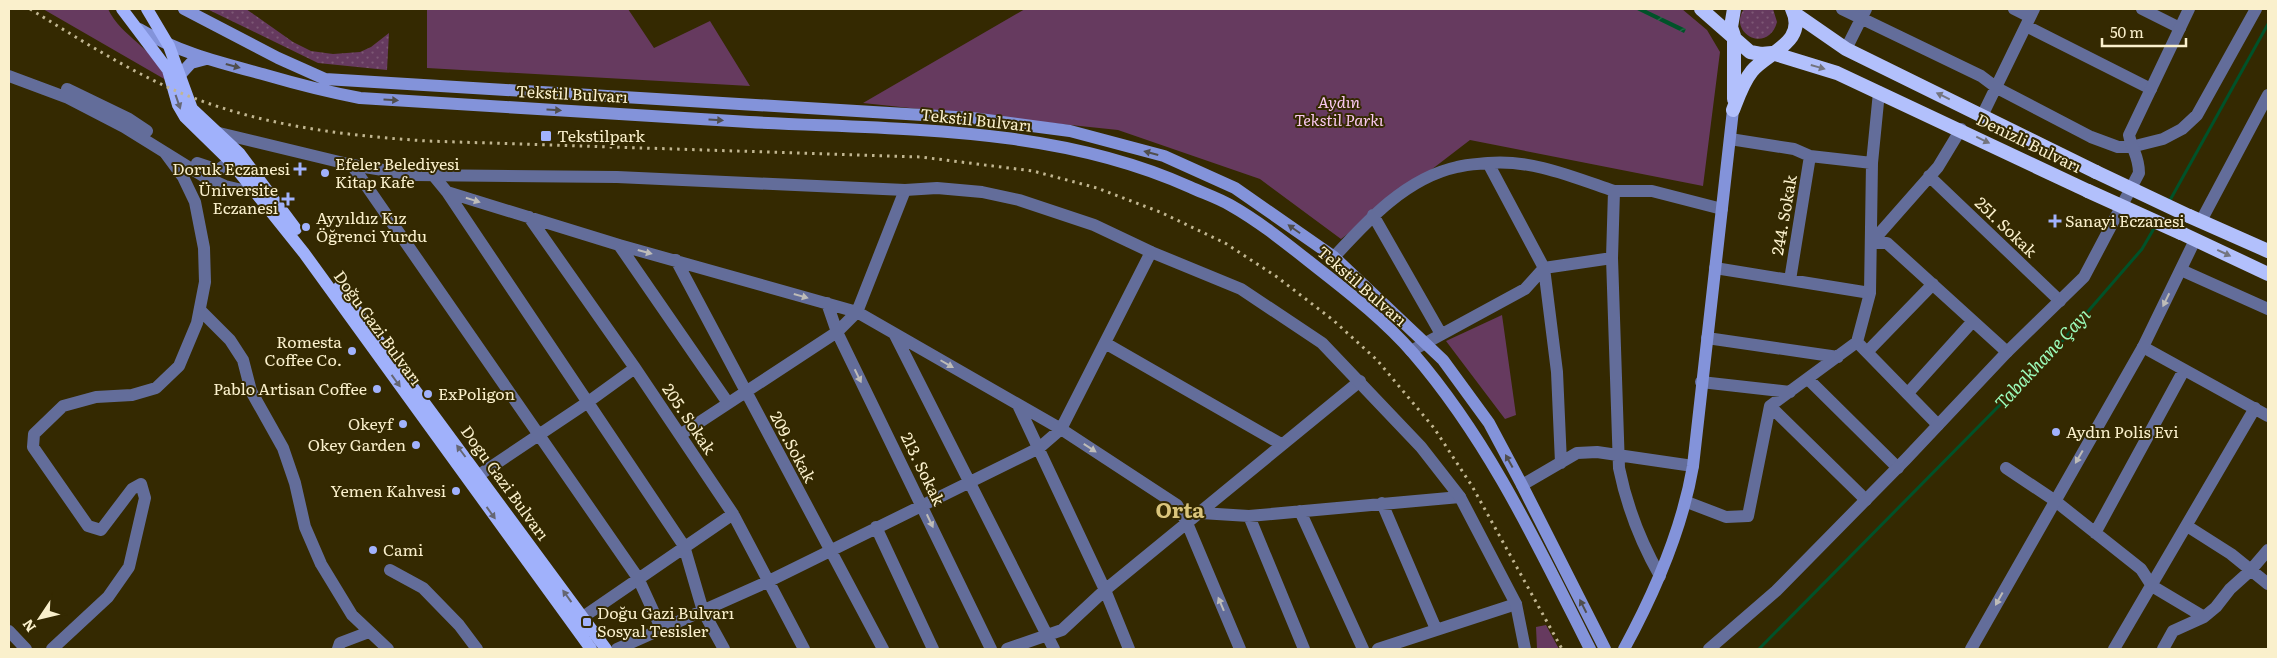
<svg xmlns="http://www.w3.org/2000/svg" width="2277" height="658" viewBox="0 0 2277 658" font-family="Literata,serif">
<style>
.grass{fill:url(#grass-dots)}
.park{fill:#663a5f}
.water{fill:url(#water-waves)}
.lines{fill:none;stroke-linecap:round;stroke-linejoin:round}
.stream{stroke:#005229;stroke-width:3}
.minor{stroke:#636d9a;stroke-width:12}
.tertiary{stroke:#636d9a;stroke-width:12}
.secondary{stroke:#8393da;stroke-width:12}
.primary{stroke:#a0b1fb;stroke-width:12}
.trunk{stroke:#b2c0fc;stroke-width:14}
.rail{stroke:#c1b691;stroke-width:3;stroke-dasharray:2.5 5;stroke-linecap:butt}
.trunk-bridge{stroke:#b2c0fc;stroke-width:14}
.oneway{fill:#504e4d}
.oneway2{fill:#73747e}
.oneway3{fill:#656672}
.oneway4{fill:#bebcb8}
.poi-dot{fill:#a1b2fd;stroke:#342901;stroke-width:2}
.labels{text-anchor:middle;stroke-width:4;stroke-linejoin:round;paint-order:stroke}
.street-label{font-size:16px;fill:#faf0cc;stroke:#342901}
.park-label{font-size:16px;font-style:italic;fill:#fac8f0;stroke:#342901}
.poi-label{font-size:16px;fill:#faf0cc;stroke:#342901;text-anchor:start}
.water-label{font-size:18px;font-style:italic;fill:#9cfcbb;stroke:#342901}
.district-label{font-size:21px;font-weight:bold;fill:#dac57c;stroke:#342901}
</style>
<defs>
<pattern id="grass-dots" width="8" height="8" patternUnits="userSpaceOnUse" patternTransform="scale(1.25)"><rect width="8" height="8" fill="#663a5f"/><path d="M2 2h.1M6 6h.1" fill="none" stroke="#7d5775" stroke-width="1.8" stroke-linecap="round"/></pattern>
<pattern id="water-waves" width="16" height="10" patternUnits="userSpaceOnUse" patternTransform="scale(1.25)"><rect width="16" height="10" fill="#005229"/><path d="M0 5q4-4 8 0t8 0" fill="none" stroke="#266b47"/></pattern>
</defs>
<rect width="100%" height="100%" fill="#342901"/>
<path class="grass" d="M207,9H246L293,42L311,51L333,54L360,52L371,47L389,33L387,70L318,63Z
M1744,9H1773L1777,22C1768,55 1727,33 1744,9Z"/>
<path class="park" d="M43,9H108C121,37 155,48 166,80Z
M427,9H628L654,48L710,21L750,86L427,68Z
M1025,9H1682L1707,30L1720,52L1703,186L1470,140L1341,239L1260,179L1118,130L863,103Z
M1502,315L1516,415L1505,419L1446,341Z
M1546,625L1559,649H1537L1536,627Z"/>
<path class="water" d="M1635,9H1644L1686,29L1684,33Z"/>
<g class="lines">
<path class="stream" d="M2169,202L2268,24
M1759,649L2058,346L2142,249L2156,225"/>
<path class="minor" d="M1842,9L1981,76L1997,88L2091,137L2118,147H2131L2163,139L2182,129L2197,115L2256,9
M2014,9L2030,17
M2142,9L2180,28
M2026,26L2151,89
M1846,49L1866,9
M1982,116L2034,9
M1961,129L1938,167L1871,243H1887L2007,352
M1730,139L1794,149L1810,156L1872,163
M352,165L638,578L661,628
M433,175L447,192L619,245L857,312L1061,429L1177,505L1187,523L1240,649
M1929,176L2060,301
M447,192L684,546L703,611L724,649
M1373,215L1441,334
M529,217L635,368L733,514L804,649
M2201,221L2268,95
M619,245L728,403
M1334,257C1367,221 1406,178 1457,167C1467,164 1478,164 1488,163
M1612,258L1544,268L1488,163C1531,159 1573,177 1614,191
M676,260L883,649
M1544,268L1557,372L1561,463
M1715,268L1870,293
M2181,270L2268,309
M1790,280L1810,156
M827,303L837,332L991,649
M200,310L230,340L243,360L251,391L283,448L295,483L305,527L321,564L352,615L388,649
M895,335L1054,649
M1707,338L1838,357
M1857,342L1938,425
M1105,343L1281,444
M2143,347L2268,416
M1411,351L1525,289L1544,268
M1867,352L1933,284
M1808,379L1898,468
M1701,382L1790,392
M1908,393L1973,321
M1018,405L1105,590L1129,649
M1770,406L1866,500
M680,435L837,332L857,312L905,190
M2006,468L2054,500L2141,569L2152,586L2204,617
M479,475L588,402L635,368
M1522,485L1577,453L1597,452L1693,466
M1687,502L1726,517L1748,516L1770,406L1857,342L1870,293L1872,163L1879,92
M1382,503L1436,629
M1300,511L1363,649
M1201,513L1249,516L1460,497
M1249,516L1304,649
M2187,526L2231,554L2268,584
M876,527L933,649
M2095,533L2184,370
M390,570L423,588L459,625L477,649
M1660,576C1640,541 1627,507 1619,468L1612,258L1614,191H1652L1722,209
M583,617L733,514
M9,631L26,649
M52,649L108,597L129,567L145,498L141,484L132,489L101,530L88,526L33,447L34,434L63,406L96,397L132,395L156,388L179,366L197,323L205,282L204,248L195,202L183,177L166,154
M338,649L340,643L369,632
M617,649L767,582L1039,448L1061,429L1151,252
M1007,649L1062,630L1105,590L1360,381
M1378,649L1516,604
M2114,649L2255,408
M2163,649L2173,631L2204,617L2216,607L2230,589L2250,571L2268,550"/>
<path class="tertiary" d="M9,76L68,98L124,127L203,176L225,186L242,190L253,187
M67,89L129,119L147,131
M215,132L352,165L414,175L617,177L905,190L937,188L982,192L1019,200L1094,225L1151,252L1241,289L1322,343L1421,447L1460,497L1516,604L1525,649
M197,163L218,170L238,156
M1709,649L1776,591L1906,459L2007,352L2084,277L2139,173C2139,156 2132,150 2129,135L2189,9
M1971,649L2143,347L2195,240"/>
<path class="secondary" d="M184,9L278,58L325,79L972,118L1070,131L1164,156L1235,188L1334,257L1443,360L1489,423L1522,485L1605,649
M139,29C179,53 222,63 266,75C297,84 328,92 360,98C490,105 619,115 749,122C897,130 1053,125 1190,187C1203,193 1218,198 1230,205C1262,223 1292,248 1320,270C1352,295 1386,322 1413,353C1489,441 1538,546 1590,649
M180,75L191,63L206,59
M1624,649C1655,592 1682,530 1693,466L1733,110"/>
<path class="primary" d="M122,9L168,70L178,105L185,117L231,162L304,253L591,649
M147,9L169,46L192,109L240,154L296,229
M339,287L606,649"/>
<path class="trunk" d="M1701,9L1750,52L1761,54L1772,53L1837,73L2088,191
M1734,9L1731,27L1734,36V99
M1794,13L1846,49L2096,172
M1733,110C1738,97 1743,82 1752,71C1768,52 1808,42 1792,9
M2189,216L2268,251
M2181,233L2268,274"/>
<path class="rail" d="M30,9C74,36 118,64 165,86C248,124 336,135 427,141L921,157L1033,171L1097,188L1160,212L1225,243L1277,277L1333,320L1377,360L1434,428L1472,486L1562,649"/>
<path class="trunk-bridge" d="M2096,172L2189,216
M2088,191L2181,233"/>
</g>
<defs><path id="oneway-solid" d="M-6-.8H1V-3.2L6.5 0L1 3.2V.8H-6Z" transform="scale(1.25)"/></defs>
<g class="oneway">
<use href="#oneway-solid" transform="translate(233 66) rotate(15)"/>
<use href="#oneway-solid" transform="translate(391 100) rotate(3)"/>
<use href="#oneway-solid" transform="translate(554 110) rotate(3)"/>
<use href="#oneway-solid" transform="translate(716 120) rotate(4)"/>
<use href="#oneway-solid" transform="translate(1151 153) rotate(-165)"/>
<use href="#oneway-solid" transform="translate(1294 229) rotate(-145)"/>
<use href="#oneway-solid" transform="translate(1509 461) rotate(-119)"/>
<use href="#oneway-solid" transform="translate(1583 606) rotate(-117)"/>
</g>
<g class="oneway2">
<use href="#oneway-solid" transform="translate(1818 67) rotate(16)"/>
<use href="#oneway-solid" transform="translate(1943 96) rotate(-154)"/>
<use href="#oneway-solid" transform="translate(1983 140) rotate(26)"/>
<use href="#oneway-solid" transform="translate(2224 253) rotate(25)"/>
</g>
<g class="oneway3">
<use href="#oneway-solid" transform="translate(178 102) rotate(71)"/>
<use href="#oneway-solid" transform="translate(396 381) rotate(54)"/>
<use href="#oneway-solid" transform="translate(461 451) rotate(-127)"/>
<use href="#oneway-solid" transform="translate(491 513) rotate(54)"/>
<use href="#oneway-solid" transform="translate(567 596) rotate(-126)"/>
</g>
<g class="oneway4">
<use href="#oneway-solid" transform="translate(473 200) rotate(17)"/>
<use href="#oneway-solid" transform="translate(645 252) rotate(15)"/>
<use href="#oneway-solid" transform="translate(801 296) rotate(16)"/>
<use href="#oneway-solid" transform="translate(2166 300) rotate(116)"/>
<use href="#oneway-solid" transform="translate(947 364) rotate(30)"/>
<use href="#oneway-solid" transform="translate(858 376) rotate(64)"/>
<use href="#oneway-solid" transform="translate(1090 448) rotate(33)"/>
<use href="#oneway-solid" transform="translate(2079 457) rotate(120)"/>
<use href="#oneway-solid" transform="translate(930 521) rotate(65)"/>
<use href="#oneway-solid" transform="translate(1999 599) rotate(119)"/>
<use href="#oneway-solid" transform="translate(1221 604) rotate(-113)"/>
</g>
<g class="poi-dot">
<rect x="540" y="130" width="12" height="12" rx="2.5"/>
<path d="M297.5 161.5h5v5h5v5h-5v5h-5v-5h-5v-5h5z"/>
<circle cx="325" cy="173" r="5"/>
<path d="M285.5 191.5h5v5h5v5h-5v5h-5v-5h-5v-5h5z"/>
<path d="M2052.5 213.5h5v5h5v5h-5v5h-5v-5h-5v-5h5z"/>
<circle cx="306" cy="227" r="5"/>
<circle cx="352" cy="351" r="5"/>
<circle cx="377" cy="389" r="5"/>
<circle cx="428" cy="394" r="5"/>
<circle cx="403" cy="424" r="5"/>
<circle cx="2056" cy="432" r="5"/>
<circle cx="416" cy="445" r="5"/>
<circle cx="456" cy="491" r="5"/>
<circle cx="373" cy="550" r="5"/>
<rect x="582" y="617" width="10" height="10" rx="2.5"/>
</g>
<g class="labels">
<g class="street-label">
<text transform="translate(572 94) rotate(3)" y="6">Tekstil Bulvarı</text>
<text transform="translate(976 120) rotate(6)" y="6">Tekstil Bulvarı</text>
<text transform="translate(2029 143) rotate(26)" y="6">Denizli Bulvarı</text>
<text transform="translate(1784 215) rotate(-80)" y="6">244. Sokak</text>
<text transform="translate(2006 227) rotate(44)" y="6">251. Sokak</text>
<text transform="translate(1362 286) rotate(41)" y="6">Tekstil Bulvarı</text>
<text transform="translate(378 328) rotate(54)" y="6">Doğu Gazi Bulvarı</text>
<text transform="translate(689 419) rotate(56)" y="6">205. Sokak</text>
<text transform="translate(793 447) rotate(62)" y="6">209.Sokak</text>
<text transform="translate(923 469) rotate(64)" y="6">213. Sokak</text>
<text transform="translate(505 483) rotate(54)" y="6">Dogu Gazi Bulvarı</text>
</g>
<g class="park-label">
<text x="1339" y="108">Aydın<tspan x="1339" dy="18">Tekstil Parkı</tspan></text>
</g>
<g class="poi-label">
<text x="557" y="142">Tekstilpark</text>
<text x="335" y="170">Efeler Belediyesi<tspan x="335" dy="18">Kitap Kafe</tspan></text>
<text x="290" y="175" text-anchor="end">Doruk Eczanesi</text>
<text x="278" y="196" text-anchor="end">Üniversite<tspan x="278" dy="18">Eczanesi</tspan></text>
<text x="316" y="224">Ayyıldız Kız<tspan x="316" dy="18">Öğrenci Yurdu</tspan></text>
<text x="2065" y="227">Sanayi Eczanesi</text>
<text x="342" y="348" text-anchor="end">Romesta<tspan x="342" dy="18">Coffee Co.</tspan></text>
<text x="367" y="395" text-anchor="end">Pablo Artisan Coffee</text>
<text x="438" y="400">ExPoligon</text>
<text x="393" y="430" text-anchor="end">Okeyf</text>
<text x="2066" y="438">Aydın Polis Evi</text>
<text x="406" y="451" text-anchor="end">Okey Garden</text>
<text x="446" y="497" text-anchor="end">Yemen Kahvesi</text>
<text x="383" y="556">Cami</text>
<text x="597" y="619">Doğu Gazi Bulvarı<tspan x="597" dy="18">Sosyal Tesisler</tspan></text>
</g>
<g class="water-label">
<text transform="translate(2043 359) rotate(-47)" y="6">Tabakhane Çayı</text>
</g>
<g class="district-label">
<text x="1180" y="518">Orta</text>
</g>
</g>
<rect width="2277" height="658" fill="none" stroke="#faf0cc" stroke-width="20"/>
<g transform="translate(40 618) rotate(235)" stroke="#342901" stroke-width="4" paint-order="stroke">
<path d="M0-4L9 19L0 12L-9 19Z" fill="#faf0cc"/>
<text y="-8" font-size="14" font-weight="bold" text-anchor="middle" fill="#faf0cc">N</text>
</g>
<path d="M2102 38v8h84v-8" fill="none" stroke="#faf0cc" stroke-width="2.5"/>
<text x="2110" y="38" font-size="15" fill="#faf0cc" stroke="#342901" stroke-width="4" paint-order="stroke">50 m</text>
</svg>
